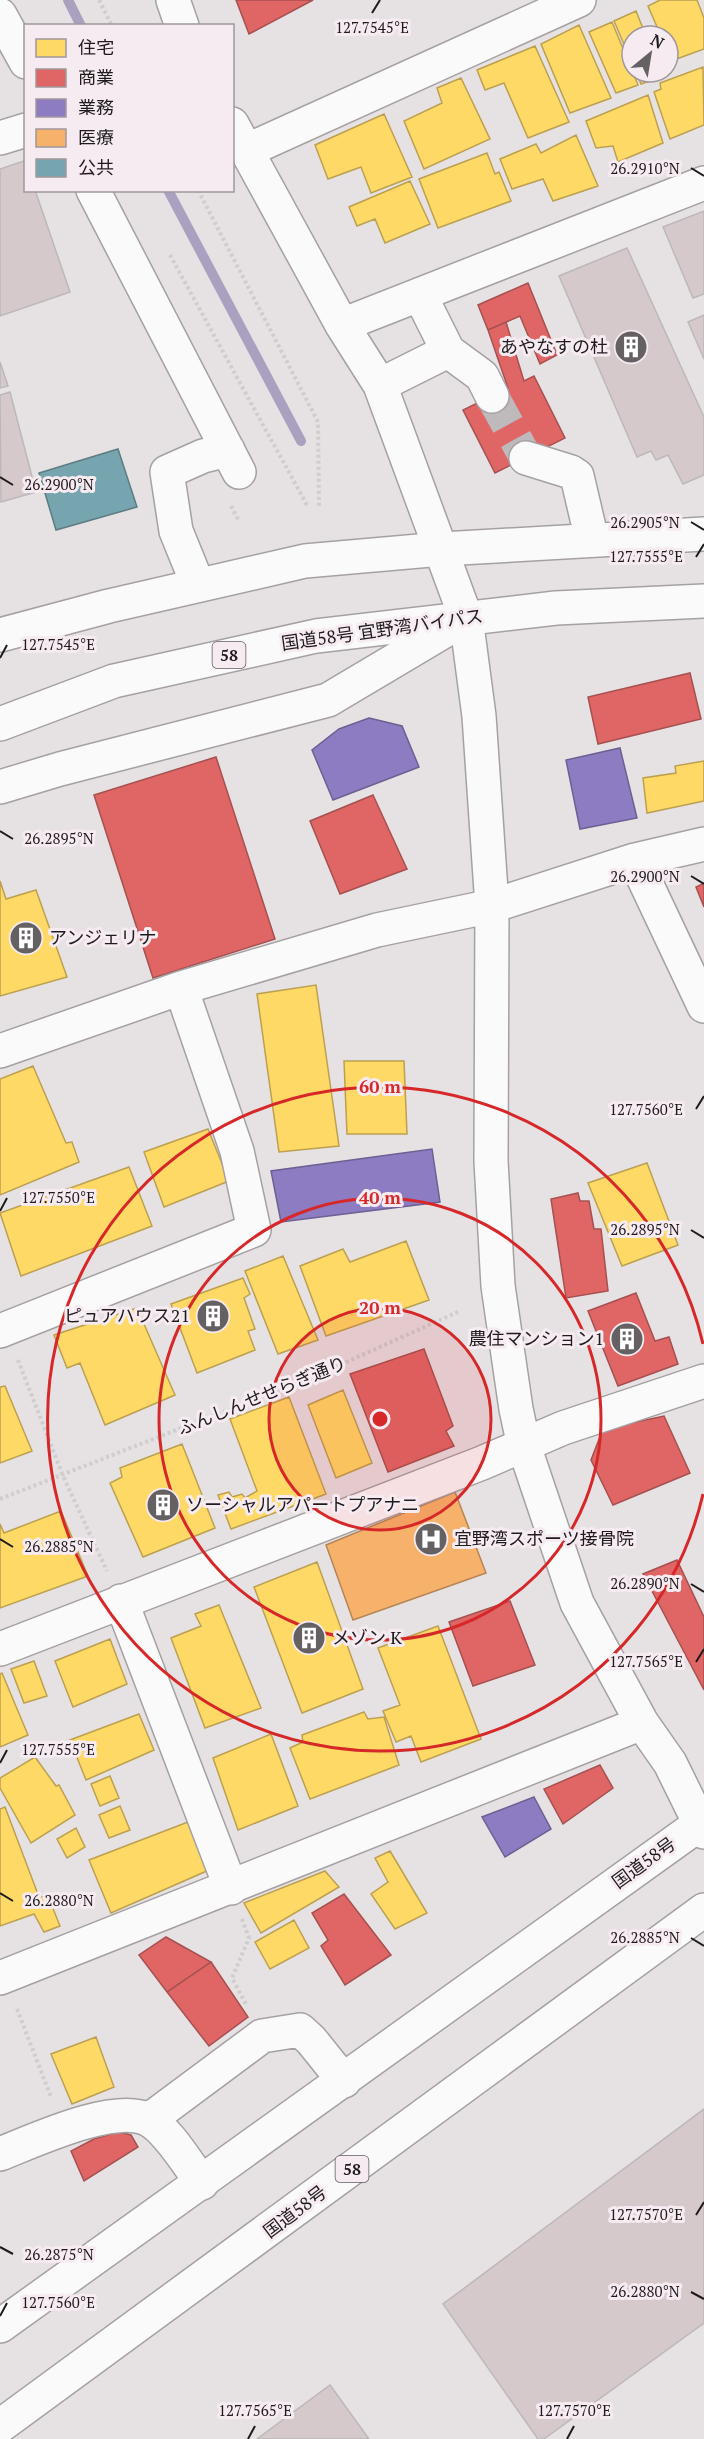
<svg xmlns="http://www.w3.org/2000/svg" width="704" height="2439" viewBox="0 0 704 2439" font-family="'PT Serif','Noto Sans JP',serif">
<style>
.homes{fill:#ffd966;stroke:#bca050;stroke-width:1.5}
.shops{fill:#e06666;stroke:#a65050;stroke-width:1.5}
.offices{fill:#8e7cc3;stroke:#6d5f91;stroke-width:1.5}
.health{fill:#f6b26b;stroke:#b68554;stroke-width:1.5}
.public{fill:#76a5af;stroke:#5c7c83;stroke-width:1.5}
.lines{fill:none;stroke-linecap:round;stroke-linejoin:round}
.stream{stroke:#aaa1c1;stroke-width:10}
.building{fill:#d6c9cb;stroke:#bcb8b9;stroke-width:1.5}
.minor-tunnel{stroke:#beb9bb;stroke-width:33;stroke-dasharray:33 16;stroke-linecap:butt}
.minor-casing{stroke:#a5a1a3;stroke-width:36}
.highway-casing{stroke:#a5a1a3;stroke-width:36}
.path{stroke:#cfcdce;stroke-width:4;stroke-dasharray:3 3;stroke-linecap:butt}
.minor{stroke:#fbfafb;stroke-width:33}
.highway{stroke:#fbfafb;stroke-width:33}
.ticks{fill:none;stroke:#1f1b1d;stroke-width:2}
.ring{fill:none;stroke:#d62828;stroke-width:3}
.labels{text-anchor:middle;stroke-width:6;stroke-linejoin:round;paint-order:stroke}
.shield{fill:#f6ebf1;stroke:#60595d;stroke-width:1.5}
.shield-label{font-size:16px;font-weight:bold;fill:#1f1b1d}
.poi-label{font-size:18px;fill:#1f1b1d;stroke:#f6ebf1;text-anchor:start}
.street-label{font-size:18px;fill:#1f1b1d;stroke:#f6ebf1}
.ticks-label{font-size:15px;text-anchor:middle;fill:#1f1b1d;stroke:#f6ebf1;stroke-width:6;stroke-linejoin:round;paint-order:stroke}
.centre{fill:#d62828;stroke:#f6ebf1;stroke-width:3}
.ring-label{font-size:18px;text-anchor:middle;font-weight:bold;fill:#d62828;stroke:#f6ebf1;stroke-width:6;stroke-linejoin:round;paint-order:stroke}
</style>
<rect width="100%" height="100%" fill="#e6e1e3"/>
<path class="homes" d="M660,0H697L704,18V49L671,61L668,53V36H661L648,6Z
M636,11L646,36H632V63L614,21Z
M612,22L638,85L616,93L589,32Z
M579,25L611,98L570,113L541,44Z
M535,46L569,122L528,138L504,83L485,90L477,70Z
M703,67L704,125L670,139L654,92L661,89L660,83Z
M636,72H659L661,77L641,84Z
M461,78L490,139L424,169L404,121L442,103L437,88Z
M648,95L663,143L618,162L613,146L596,148L586,121Z
M384,114L412,177L371,193L361,167L328,179L315,145Z
M576,135L598,186L553,201L543,179L512,189L500,159L536,144L541,153Z
M487,153L495,174L499,172L511,201L438,228L419,179Z
M410,181L430,224L385,243L375,219L357,226L349,207Z
M704,761V801L647,813L643,778L676,773L675,766Z
M0,881L6,899L36,890L67,977L0,996Z
M316,985L339,1146L279,1152L257,994Z
M344,1061H404L407,1134H347Z
M33,1066L66,1143L72,1142L79,1162L0,1195V1079Z
M208,1129L229,1181L164,1207L144,1152Z
M647,1163L678,1245L622,1266L588,1183Z
M129,1167L152,1226L21,1276L0,1213Z
M406,1241L429,1300L326,1336L300,1266L343,1249L350,1262Z
M283,1256L318,1340L278,1354L245,1271Z
M243,1278L250,1294L244,1298L255,1329L248,1331L255,1350L197,1373L171,1304Z
M137,1308L175,1395L105,1425L80,1363L67,1368L54,1335Z
M5,1386L32,1451L0,1463V1387Z
M343,1390L372,1463L336,1478L308,1405Z
M289,1397L326,1494L231,1529L218,1495L229,1492L232,1497L242,1494L245,1498L257,1491L230,1419Z
M182,1444L215,1528L143,1557L110,1483L122,1477L120,1468Z
M61,1511L88,1576L0,1608V1524L4,1533Z
M317,1562L363,1689L302,1713L254,1587Z
M219,1605L261,1708L205,1728L171,1638L201,1626L195,1614Z
M438,1626L481,1739L421,1762L411,1736L396,1742L383,1711L400,1705L378,1648Z
M110,1639L127,1684L73,1707L55,1661Z
M34,1661L47,1696L24,1703L11,1669Z
M2,1673L28,1735L0,1747V1674Z
M364,1712L368,1719L384,1717L399,1765L310,1799L290,1748L303,1742L302,1735Z
M139,1714L154,1750L86,1780L70,1740Z
M271,1734L298,1806L238,1830L213,1758Z
M35,1757L56,1786L59,1785L75,1815L31,1843L0,1788V1778Z
M110,1776L119,1798L100,1806L91,1784Z
M120,1806L130,1830L109,1838L99,1815Z
M5,1807L39,1897L48,1896L60,1926L44,1932L34,1914L0,1926V1809Z
M188,1822L209,1870L111,1913L89,1860Z
M76,1828L85,1847L67,1858L57,1839Z
M390,1851L427,1913L395,1929L371,1894L388,1882L375,1858Z
M325,1871L339,1887L261,1933L244,1903Z
M294,1920L309,1948L270,1969L255,1942Z
M96,2037L114,2087L72,2104L51,2054Z"/>
<path class="shops" d="M236,0H313L249,34Z
M528,283L557,355L540,364L520,316L488,330L478,305Z
M506,322L524,381L534,376L565,438L495,473L463,410L508,388L488,330Z
M690,673L701,719L598,744L588,697Z
M216,757L275,939L153,978L94,795Z
M373,795L407,869L340,894L310,821Z
M704,883V907L696,887Z
M578,1193L580,1201H589L594,1229H601L608,1291L566,1298L551,1199Z
M636,1293L655,1341L669,1337L678,1364L618,1386L588,1311Z
M424,1349L453,1426L446,1431L454,1446L388,1472L350,1374Z
M664,1416L690,1473L613,1505L591,1460L603,1429Z
M677,1560L704,1617V1690L643,1574Z
M510,1601L535,1665L473,1686L449,1622Z
M600,1765L613,1788L563,1824L544,1789Z
M344,1894L391,1955L345,1985L321,1946L328,1940L312,1913Z
M166,1937L211,1962L167,1992L139,1955Z
M211,1962L248,2017L209,2046L167,1992Z
M118,2132L131,2135L138,2147L84,2181L71,2151L94,2139Z"/>
<path class="offices" d="M369,718L402,726L419,767L333,800L312,750L339,729Z
M620,748L637,818L580,829L566,760Z
M432,1149L440,1202L281,1222L271,1171Z
M534,1797L551,1829L505,1857L482,1817Z"/>
<path class="health" d="M455,1492L486,1573L353,1620L326,1545Z"/>
<path class="public" d="M118,449L137,507L56,530L39,473Z"/>
<g class="lines">
<path class="stream" d="M68,0L81,26
M168,190L301,441"/>
</g>
<path class="building" d="M24,161L26,190H35L70,292L0,316V169Z
M704,211V294L693,298L663,227Z
M627,248L704,417V475L683,484L668,455L656,460L651,451L637,457L559,276Z
M704,315V359L688,322Z
M0,362L8,386L0,388Z
M10,392L36,492L1,502L0,395Z
M704,2109V2323L544,2439H538L443,2304Z
M330,2385L369,2439H257Z"/>
<g class="lines">
<path class="minor-tunnel" d="M492,396L526,458"/>
<g class="minor-casing">
<path id="minor" d="M173,0L182,26
M0,15L26,62
M232,124L342,325L380,385L466,618L479,716L492,906L491,1161L498,1286L516,1409L524,1446L577,1603L642,1723L670,1763L704,1832
M0,138L26,130
M248,150L579,0
M93,190L239,472
M420,295L448,351L482,376L492,396
M342,325L704,183
M380,385L448,351
M526,458L571,472L577,476L592,540
M198,585L176,531L167,472L203,456L228,450
M0,787L60,769L328,700L466,618
M635,860L704,1006
M0,1051L181,988L377,930L492,906L635,860L704,844
M0,1331L254,1230L237,1151L181,988
M121,1601L231,1888
M0,1649L482,1463L563,1428L704,1381
M0,1978L642,1723
M149,2120L262,2036L300,2030L311,2040L344,2081
M0,2154C33,2141 116,2102 149,2120C168,2130 189,2166 202,2183"/>
</g>
<g class="highway-casing">
<path id="highway" d="M0,635L109,606L305,561L442,549L704,534
M0,724L114,681L316,636L556,608L704,601
M0,2326L704,1821
M0,2426L704,1910"/>
</g>
<path class="path" d="M99,0L112,26
M198,190L318,422L319,506
M170,255L308,507
M231,506L239,521
M18,1360L63,1476L107,1571
M0,1499L322,1373L460,1311
M242,1919L249,1938L232,1978L247,2006
M17,2009L51,2097"/>
<use href="#minor" class="minor"/>
<use href="#highway" class="highway"/>
</g>
<path class="ticks" d="M372,13L380,0M691,168L704,176M0,477L13,485M691,522L704,530M696,557L704,544M0,658L7,645M0,831L13,839M691,876L704,884M696,1109L704,1096M0,1211L7,1198M691,1230L704,1238M0,1539L13,1547M691,1584L704,1592M696,1662L704,1649M0,1763L7,1750M0,1893L13,1901M691,1938L704,1946M696,2215L704,2202M0,2247L13,2254M691,2292L704,2299M0,2316L7,2303M248,2439L255,2426M567,2439L574,2426"/>
<circle cx="380" cy="1419" r="111" fill="#d62828" fill-opacity=".12"/>
<g class="ring">
<circle cx="380" cy="1419" r="111"/>
<circle cx="380" cy="1419" r="221"/>
<path d="M703 1494A332 332 0 1 1 703 1344"/>
</g>
<defs>
<g id="building-disc" transform="scale(1.725)"><circle r="9.5" fill="#656062" stroke="#f6ebf1"/><path d="M-4-6H4V6H1V3H-1V6H-4ZM-2.5-4.3h1.7v1.8h-1.7ZM.8-4.3h1.7v1.8H.8ZM-2.5-1h1.7V.8h-1.7ZM.8-1h1.7V.8H.8Z" fill="#fff"/></g>
<g id="hospital-disc" transform="scale(1.725)"><circle r="9.5" fill="#656062" stroke="#f6ebf1"/><path d="M-5-5h3v3.5h4V-5h3V5h-3V1.5h-4V5h-3Z" fill="#fff"/></g>
</defs>
<g fill-rule="evenodd">
<use href="#building-disc" x="631" y="347"/>
<use href="#building-disc" x="26" y="938"/>
<use href="#building-disc" x="213" y="1316"/>
<use href="#building-disc" x="627" y="1339"/>
<use href="#building-disc" x="163" y="1505"/>
<use href="#hospital-disc" x="431" y="1539"/>
<use href="#building-disc" x="309" y="1638"/>
</g>
<g class="labels">
<g class="shield">
<rect x="212.5" y="642" width="33" height="26" rx="4.5"/>
<rect x="335.5" y="2156" width="33" height="26" rx="4.5"/>
</g>
<g class="shield-label">
<text x="229" y="661">58</text>
<text x="352" y="2175">58</text>
</g>
<g class="poi-label">
<text x="608" y="353" text-anchor="end">あやなすの杜</text>
<text x="49" y="944">アンジェリナ</text>
<text x="190" y="1322" text-anchor="end">ピュアハウス21</text>
<text x="604" y="1345" text-anchor="end">農住マンション1</text>
<text x="186" y="1511">ソーシャルアパートプアナニ</text>
<text x="454" y="1545">宜野湾スポーツ接骨院</text>
<text x="332" y="1644">メゾン K</text>
</g>
<g class="street-label">
<text transform="translate(382 630) rotate(-8)" y="6">国道58号 宜野湾バイパス</text>
<text transform="translate(262 1396) rotate(-22)" y="6">ふんしんせせらぎ通り</text>
<text transform="translate(644 1863) rotate(-36)" y="6">国道58号</text>
<text transform="translate(295 2212) rotate(-37)" y="6">国道58号</text>
</g>
</g>
<g class="ticks-label">
<text x="372" y="33">127.7545°E</text>
<text x="645" y="174">26.2910°N</text>
<text x="59" y="490">26.2900°N</text>
<text x="645" y="528">26.2905°N</text>
<text x="646" y="562">127.7555°E</text>
<text x="58" y="650">127.7545°E</text>
<text x="59" y="844">26.2895°N</text>
<text x="645" y="882">26.2900°N</text>
<text x="646" y="1115">127.7560°E</text>
<text x="58" y="1203">127.7550°E</text>
<text x="645" y="1235">26.2895°N</text>
<text x="59" y="1552">26.2885°N</text>
<text x="645" y="1589">26.2890°N</text>
<text x="646" y="1667">127.7565°E</text>
<text x="58" y="1755">127.7555°E</text>
<text x="59" y="1906">26.2880°N</text>
<text x="645" y="1943">26.2885°N</text>
<text x="646" y="2220">127.7570°E</text>
<text x="59" y="2260">26.2875°N</text>
<text x="645" y="2297">26.2880°N</text>
<text x="58" y="2308">127.7560°E</text>
<text x="255" y="2416">127.7565°E</text>
<text x="574" y="2416">127.7570°E</text>
</g>
<circle cx="380" cy="1419" r="9" class="centre"/>
<g class="ring-label">
<text x="380" y="1093">60 m</text>
<text x="380" y="1204">40 m</text>
<text x="380" y="1314">20 m</text>
</g>
<rect x="24" y="24" width="210" height="168" fill="#f6ebf1" stroke="#a0989c" stroke-width="1.5"/>
<rect x="36" y="39" width="30" height="18" fill="#ffd966" stroke="#a0989c" stroke-width="1.5"/>
<text x="78" y="54" font-size="18" fill="#1f1b1d">住宅</text>
<rect x="36" y="69" width="30" height="18" fill="#e06666" stroke="#a0989c" stroke-width="1.5"/>
<text x="78" y="84" font-size="18" fill="#1f1b1d">商業</text>
<rect x="36" y="99" width="30" height="18" fill="#8e7cc3" stroke="#a0989c" stroke-width="1.5"/>
<text x="78" y="114" font-size="18" fill="#1f1b1d">業務</text>
<rect x="36" y="129" width="30" height="18" fill="#f6b26b" stroke="#a0989c" stroke-width="1.5"/>
<text x="78" y="144" font-size="18" fill="#1f1b1d">医療</text>
<rect x="36" y="159" width="30" height="18" fill="#76a5af" stroke="#a0989c" stroke-width="1.5"/>
<text x="78" y="174" font-size="18" fill="#1f1b1d">公共</text>
<g transform="translate(650 54) rotate(30)"><circle r="28" fill="#f6ebf1" stroke="#a0989c" stroke-width="1.5"/>
<path d="M0-4.5L10 22L0 15L-10 22Z" fill="#656062"/>
<text y="-9" font-size="16" font-weight="bold" text-anchor="middle" fill="#1f1b1d">N</text>
</g>
</svg>
